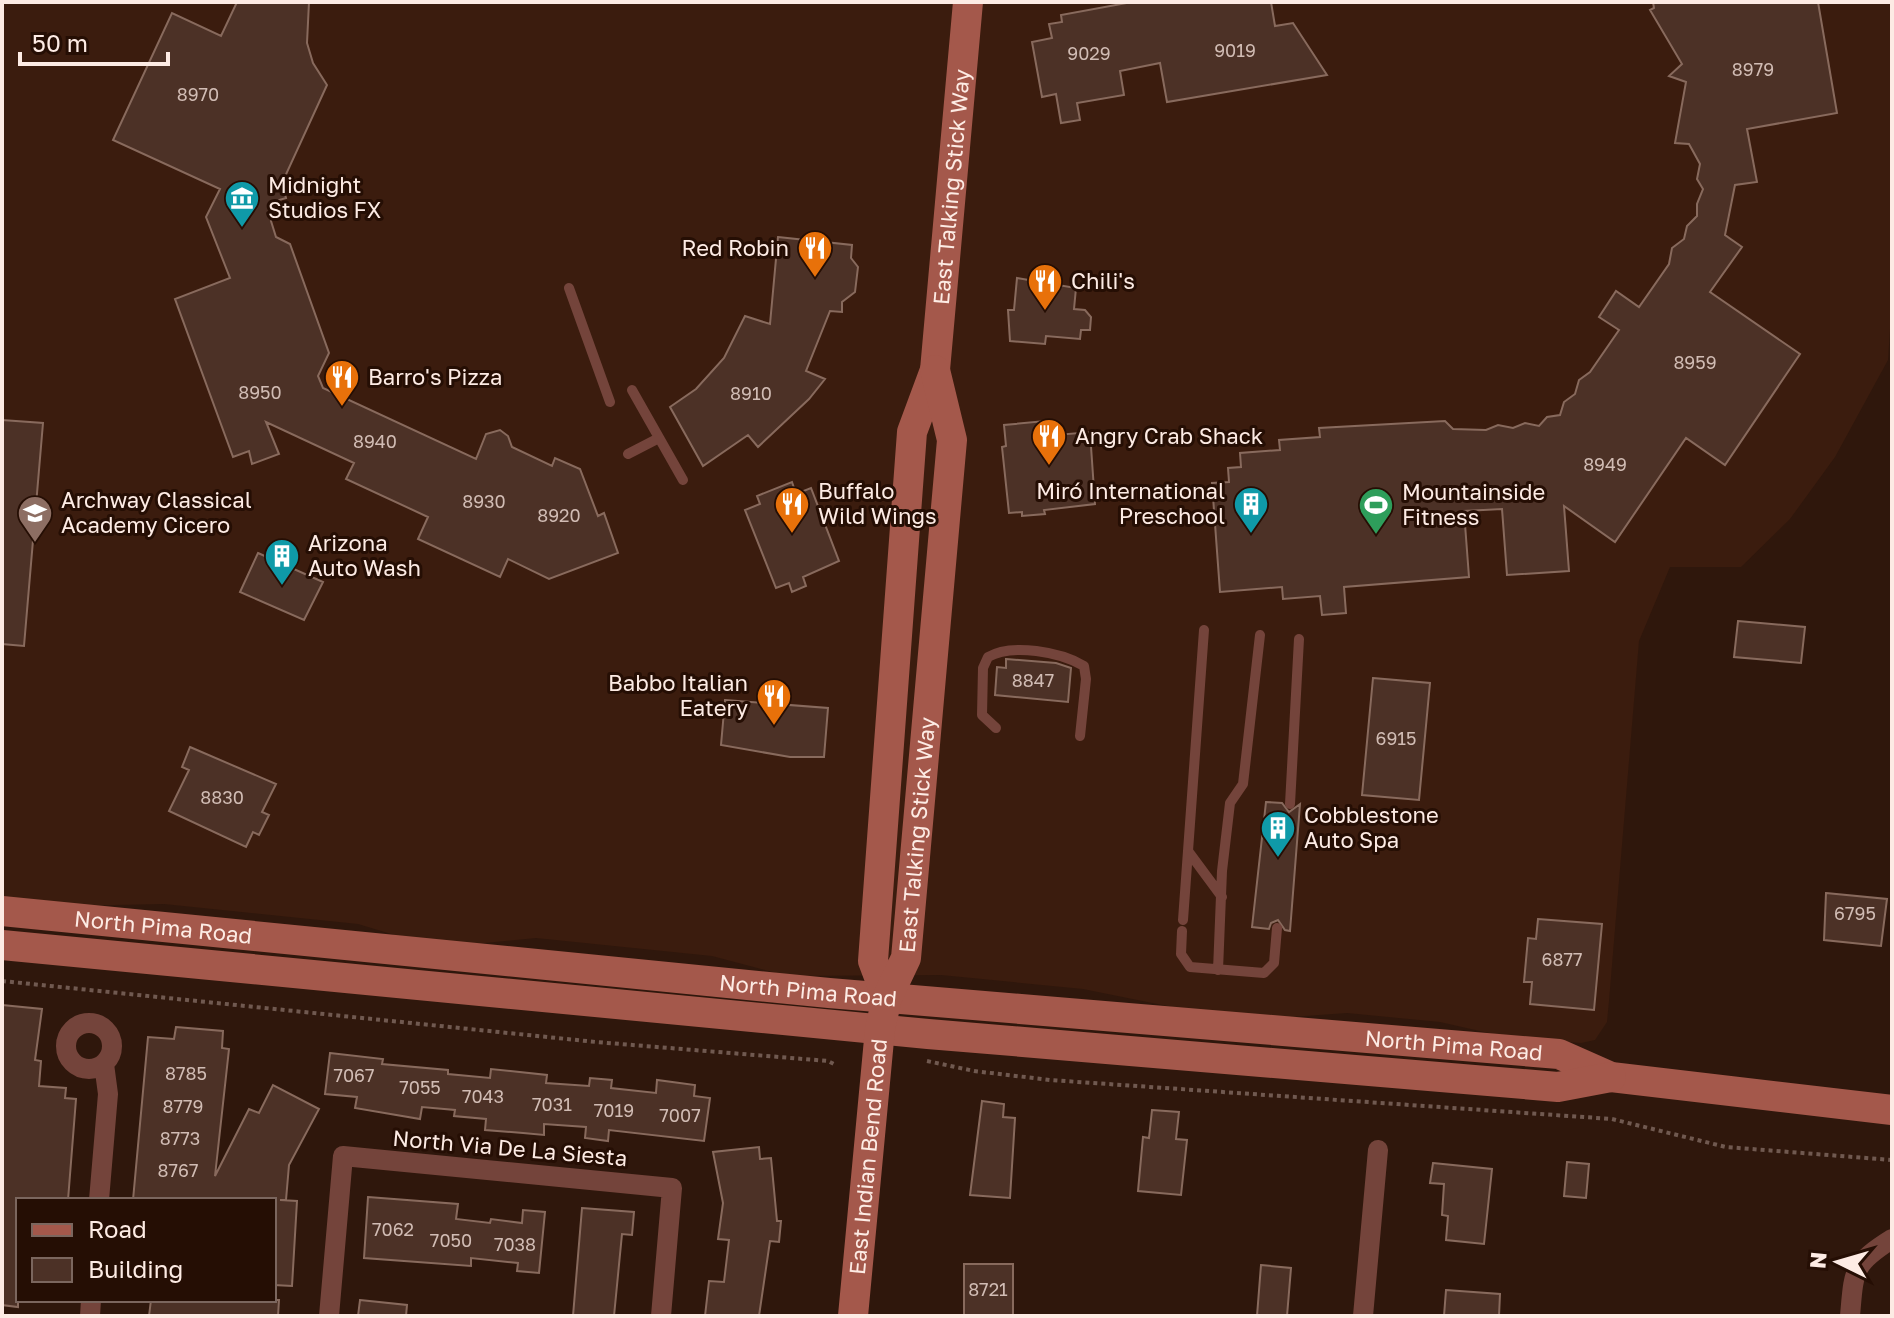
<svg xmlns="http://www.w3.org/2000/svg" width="1894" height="1318" viewBox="0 0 1894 1318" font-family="'Golos Text',sans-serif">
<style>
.built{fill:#3b1c0e}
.building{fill:#4c3126;stroke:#886a5d;stroke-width:2}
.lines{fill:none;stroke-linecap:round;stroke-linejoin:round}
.path{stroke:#705950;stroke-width:4;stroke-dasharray:4 4;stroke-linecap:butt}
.service{stroke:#74443b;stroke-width:10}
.minor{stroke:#74443b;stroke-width:20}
.secondary{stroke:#a4584b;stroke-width:30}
.labels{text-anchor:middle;stroke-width:6;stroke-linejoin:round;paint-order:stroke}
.number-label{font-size:18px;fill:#d1bcb4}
.poi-label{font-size:22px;fill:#fdebe4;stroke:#250e04;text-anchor:start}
.street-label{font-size:22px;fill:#fdebe4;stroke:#250e04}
</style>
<rect width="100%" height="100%" fill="#2f170c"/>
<path class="built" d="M2,2H1892V299L1888,360L1835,457L1790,519L1741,567H1670L1639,641L1609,1001L1607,1022L1595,1040L1581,1043L1506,1037L1440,1022L1347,1013L1277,1018L1187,1010L1083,989L941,975L787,976L712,956L536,938L465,945L408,939L358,924L164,904L65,906L2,898Z"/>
<path class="building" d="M237,2H309L307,43L313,63L327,85L282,183L286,198L279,200L271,221L276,237L290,244L329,353L318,376L323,388L476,459L486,434L500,430L508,436L512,447L552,466L555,458L580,469L598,516L604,513L618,553L549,579L508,559L500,577L418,539L428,517L346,479L354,463L266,422L279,454L252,464L249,451L233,457L175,299L230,278L206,217L220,189L113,140L172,13L221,36Z
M1132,2H1271L1275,26L1293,23L1327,75L1167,102L1160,63L1120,71L1124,95L1077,103L1080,120L1061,123L1056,94L1042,97L1032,42L1052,38L1049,24L1062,22L1061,15Z
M1653,2H1818L1837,113L1747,129L1757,182L1735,185L1725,235L1742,247L1710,292L1800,354L1725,465L1686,438L1615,542L1564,506L1569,571L1507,575L1502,509L1464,511L1469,577L1344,587L1346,613L1322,615L1320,596L1283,599L1282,587L1220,592L1212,483L1229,482L1228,468L1241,467L1240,453L1280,450L1279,440L1320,437L1319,428L1445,421L1453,429L1486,430L1498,425L1513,428L1525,423L1539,426L1547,417L1560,415L1564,402L1575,394L1579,380L1590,372L1619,330L1599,317L1616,291L1639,307L1669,264L1672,248L1684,239L1687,226L1697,216V204L1703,189L1697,179L1700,164L1689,144L1675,143L1686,82L1669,76L1682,64L1650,10L1654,8Z
M778,237L852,245L851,258L858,267L855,292L842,302V312L830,311L806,371L825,379L809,399L758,447L748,435L703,466L670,407L696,389L724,358L745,316L770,324Z
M1017,278L1076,288L1074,309L1085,310L1091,317L1090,330H1081L1080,339L1046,336L1045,344L1010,341L1008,310H1014Z
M2,420L43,423L24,646L2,644Z
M1045,421L1046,436L1090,432L1095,504L1044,510L1045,514L1022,516V512L1009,513L1002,447L1006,446L1004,425Z
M792,482L796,494L811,488L839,561L803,577L806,586L792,592L789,583L776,588L745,510L760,504L757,496Z
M258,553L323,582L304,620L240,592Z
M1738,621L1805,627L1801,663L1734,657Z
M1006,659L1056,663L1071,668L1068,702L995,695L997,667L1006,668Z
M1373,678L1430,683L1419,800L1362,795Z
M725,700L828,708L824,757H790L721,745Z
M190,747L276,784L262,812L269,815L259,835L253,832L246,847L169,811L189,770L182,767Z
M1266,802L1282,803L1289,812L1300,804L1290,931L1285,930L1278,920L1271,923L1269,929L1252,927Z
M1826,893L1887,899L1881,946L1824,940Z
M1538,919L1602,924L1594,1010L1530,1004L1532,982H1524L1528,938L1536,939Z
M2,1005L42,1009L35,1060L41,1061L39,1086L66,1088L65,1098L76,1099L68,1200H18V1307L2,1305Z
M176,1027L223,1031L222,1048L229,1049L215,1176L249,1109L259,1113L273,1085L319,1109L289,1165L286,1200H280L297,1201L292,1286L274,1285V1200H133L148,1037L174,1039Z
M330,1053L383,1059L382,1064L448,1070V1074L490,1078L491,1069L547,1075L546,1083L589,1086L590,1078L612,1080L611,1088L656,1093L657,1080L695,1085L694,1096L710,1098L704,1141L609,1130L608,1141L585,1138L586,1127L544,1124V1135L523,1133L485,1130L486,1119L454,1116L455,1110L422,1107L420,1119L355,1108L357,1097L325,1094Z
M982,1101L1004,1104L1003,1117L1015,1118L1010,1198L970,1195Z
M1152,1110L1179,1112L1176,1139L1187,1140L1181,1195L1138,1191L1143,1137L1149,1138Z
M759,1147L760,1159L771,1158L777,1221H781L779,1242L770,1241L759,1316H705L709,1281L724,1282L729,1240L718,1239L723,1203L713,1152Z
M1567,1162L1589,1164L1586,1198L1564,1196Z
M1433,1163L1492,1169L1484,1244L1446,1240L1448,1216L1442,1215L1444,1184L1430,1183Z
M368,1197L458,1204L456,1219L490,1223L491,1219L522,1223L523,1210L545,1212L539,1273L517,1271L518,1263L471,1258V1266L364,1258Z
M582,1208L634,1212L632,1235L622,1234L614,1316H573Z
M964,1264H1013V1316H964Z
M1261,1265L1291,1268L1287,1316H1257Z
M1446,1290L1500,1294L1499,1316H1444Z
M151,1300H279L278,1316H149Z
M360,1300L407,1305L406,1316H358Z"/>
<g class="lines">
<path class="path" d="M2,981L596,1042L828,1061L836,1065
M927,1061L974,1071L1050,1080L1612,1119L1726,1147L1892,1160"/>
<path class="service" d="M569,288L610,402
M632,390L683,480
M628,454L659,438
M996,728L982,715L983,668L988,657C1012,643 1061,652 1084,666L1086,679L1080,736
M1290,804L1299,639
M1188,851L1222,897
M1183,920L1204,630
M1182,931L1181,954L1190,967L1264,973L1274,963L1277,928
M1218,970L1222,871L1230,803L1243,784L1260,635"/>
<path class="minor" d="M66 1046a23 23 0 1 1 46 0a23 23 0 1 1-46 0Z
M99,1200L108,1094L104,1064
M90,1316L91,1300
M329,1316L343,1156L672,1188L661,1316
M1363,1316L1378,1150
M1850,1316C1854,1271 1852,1264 1892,1239"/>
<g class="secondary">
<path id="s1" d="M2,911L829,993L1559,1054L1611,1077L1892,1110"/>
<path d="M2,945L928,1034L1558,1087L1611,1077"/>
<path id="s2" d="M887,998L873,961L912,432L935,370L968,2"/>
<path id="s3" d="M853,1316L880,1029L887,998L906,958L952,440L935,370"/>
</g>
</g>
<defs>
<g id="museum-pin" transform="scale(1.8)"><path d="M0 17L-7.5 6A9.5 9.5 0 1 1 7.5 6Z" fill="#0f9aa8" stroke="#250e04"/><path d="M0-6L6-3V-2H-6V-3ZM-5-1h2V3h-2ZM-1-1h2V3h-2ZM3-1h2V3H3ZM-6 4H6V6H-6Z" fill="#fff"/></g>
<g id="restaurant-pin" transform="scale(1.8)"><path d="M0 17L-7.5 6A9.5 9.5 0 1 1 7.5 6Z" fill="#e8710a" stroke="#250e04"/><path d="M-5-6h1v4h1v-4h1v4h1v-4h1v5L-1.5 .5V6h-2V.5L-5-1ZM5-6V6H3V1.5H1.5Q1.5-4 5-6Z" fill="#fff"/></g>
<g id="building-pin" transform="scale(1.8)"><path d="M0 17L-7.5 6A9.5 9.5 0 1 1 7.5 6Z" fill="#0f9aa8" stroke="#250e04"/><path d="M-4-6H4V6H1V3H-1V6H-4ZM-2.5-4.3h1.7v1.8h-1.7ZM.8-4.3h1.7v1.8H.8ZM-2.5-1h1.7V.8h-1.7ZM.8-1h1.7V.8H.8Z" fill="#fff"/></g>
<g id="stadium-pin" transform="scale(1.8)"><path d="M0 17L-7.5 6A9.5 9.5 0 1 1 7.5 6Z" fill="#2e9e5b" stroke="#250e04"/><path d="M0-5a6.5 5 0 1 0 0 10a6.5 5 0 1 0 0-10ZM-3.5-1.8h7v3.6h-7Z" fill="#fff"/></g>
<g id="school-pin" transform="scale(1.8)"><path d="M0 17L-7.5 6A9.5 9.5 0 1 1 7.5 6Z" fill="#8d6e63" stroke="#250e04"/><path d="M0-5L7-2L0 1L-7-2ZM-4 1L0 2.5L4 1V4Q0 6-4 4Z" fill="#fff"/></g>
</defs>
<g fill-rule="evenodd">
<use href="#museum-pin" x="242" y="198"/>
<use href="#restaurant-pin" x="815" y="248"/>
<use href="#restaurant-pin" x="1045" y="281"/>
<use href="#restaurant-pin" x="342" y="377"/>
<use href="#restaurant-pin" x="1049" y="436"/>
<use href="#restaurant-pin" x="792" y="504"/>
<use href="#building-pin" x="1251" y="504"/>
<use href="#stadium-pin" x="1376" y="505"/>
<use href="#school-pin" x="35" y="513"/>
<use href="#building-pin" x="282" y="556"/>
<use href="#restaurant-pin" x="774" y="696"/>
<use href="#building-pin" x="1278" y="828"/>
</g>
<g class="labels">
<g class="number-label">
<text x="1235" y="57">9019</text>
<text x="1089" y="60">9029</text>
<text x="1753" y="76">8979</text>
<text x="198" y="101">8970</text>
<text x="1695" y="369">8959</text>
<text x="260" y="399">8950</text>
<text x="751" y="400">8910</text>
<text x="375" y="448">8940</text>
<text x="1605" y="471">8949</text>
<text x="484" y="508">8930</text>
<text x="559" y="522">8920</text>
<text x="1033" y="687">8847</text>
<text x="1396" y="745">6915</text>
<text x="222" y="804">8830</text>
<text x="1855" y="920">6795</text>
<text x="1562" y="966">6877</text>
<text x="186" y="1080">8785</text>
<text x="354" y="1082">7067</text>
<text x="420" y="1094">7055</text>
<text x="483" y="1103">7043</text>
<text x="552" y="1111">7031</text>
<text x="183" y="1113">8779</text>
<text x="614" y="1117">7019</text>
<text x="680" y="1122">7007</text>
<text x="180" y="1145">8773</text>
<text x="178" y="1177">8767</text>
<text x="393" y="1236">7062</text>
<text x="451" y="1247">7050</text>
<text x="515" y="1251">7038</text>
<text x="988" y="1296">8721</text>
</g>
<g class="poi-label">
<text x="268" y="193">Midnight<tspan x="268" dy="25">Studios FX</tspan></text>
<text x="789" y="256" text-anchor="end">Red Robin</text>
<text x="1071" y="289">Chili's</text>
<text x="368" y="385">Barro's Pizza</text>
<text x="1075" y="444">Angry Crab Shack</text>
<text x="818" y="499">Buffalo<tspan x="818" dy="25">Wild Wings</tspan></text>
<text x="1225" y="499" text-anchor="end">Miró International<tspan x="1225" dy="25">Preschool</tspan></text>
<text x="1402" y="500">Mountainside<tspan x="1402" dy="25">Fitness</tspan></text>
<text x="61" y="508">Archway Classical<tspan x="61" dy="25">Academy Cicero</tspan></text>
<text x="308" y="551">Arizona<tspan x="308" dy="25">Auto Wash</tspan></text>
<text x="748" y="691" text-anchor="end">Babbo Italian<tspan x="748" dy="25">Eatery</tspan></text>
<text x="1304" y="823">Cobblestone<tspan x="1304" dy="25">Auto Spa</tspan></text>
</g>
<g class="street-label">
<text dy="8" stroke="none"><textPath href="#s2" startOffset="820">East Talking Stick Way</textPath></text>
<text dy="8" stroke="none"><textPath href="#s3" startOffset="488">East Talking Stick Way</textPath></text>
<text dy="8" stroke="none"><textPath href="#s1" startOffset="162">North Pima Road</textPath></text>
<text dy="8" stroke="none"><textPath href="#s1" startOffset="810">North Pima Road</textPath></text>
<text dy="8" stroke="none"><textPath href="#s1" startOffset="1458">North Pima Road</textPath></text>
<text transform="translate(510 1148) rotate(5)" y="8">North Via De La Siesta</text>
<text dy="8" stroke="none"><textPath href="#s3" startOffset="160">East Indian Bend Road</textPath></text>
</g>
</g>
<rect width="1894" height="1318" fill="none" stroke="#fdebe4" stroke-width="8"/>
<rect x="16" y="1198" width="260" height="104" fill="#250e04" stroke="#7b665e" stroke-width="2"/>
<rect x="32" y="1224" width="40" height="12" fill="#a4584b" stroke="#7b665e" stroke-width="2"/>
<text x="88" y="1238" font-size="24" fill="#fdebe4">Road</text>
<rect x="32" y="1258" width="40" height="24" fill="#4c3126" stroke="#7b665e" stroke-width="2"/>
<text x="88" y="1278" font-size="24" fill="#fdebe4">Building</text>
<g transform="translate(1838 1262) rotate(275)" stroke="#250e04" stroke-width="6" paint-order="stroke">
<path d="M0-6L14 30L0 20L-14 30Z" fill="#fdebe4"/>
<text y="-12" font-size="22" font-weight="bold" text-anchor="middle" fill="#fdebe4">N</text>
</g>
<path d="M20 52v12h148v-12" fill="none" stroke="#fdebe4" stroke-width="4"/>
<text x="32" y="52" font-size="24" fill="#fdebe4" stroke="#250e04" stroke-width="6" paint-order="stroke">50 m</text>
</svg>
